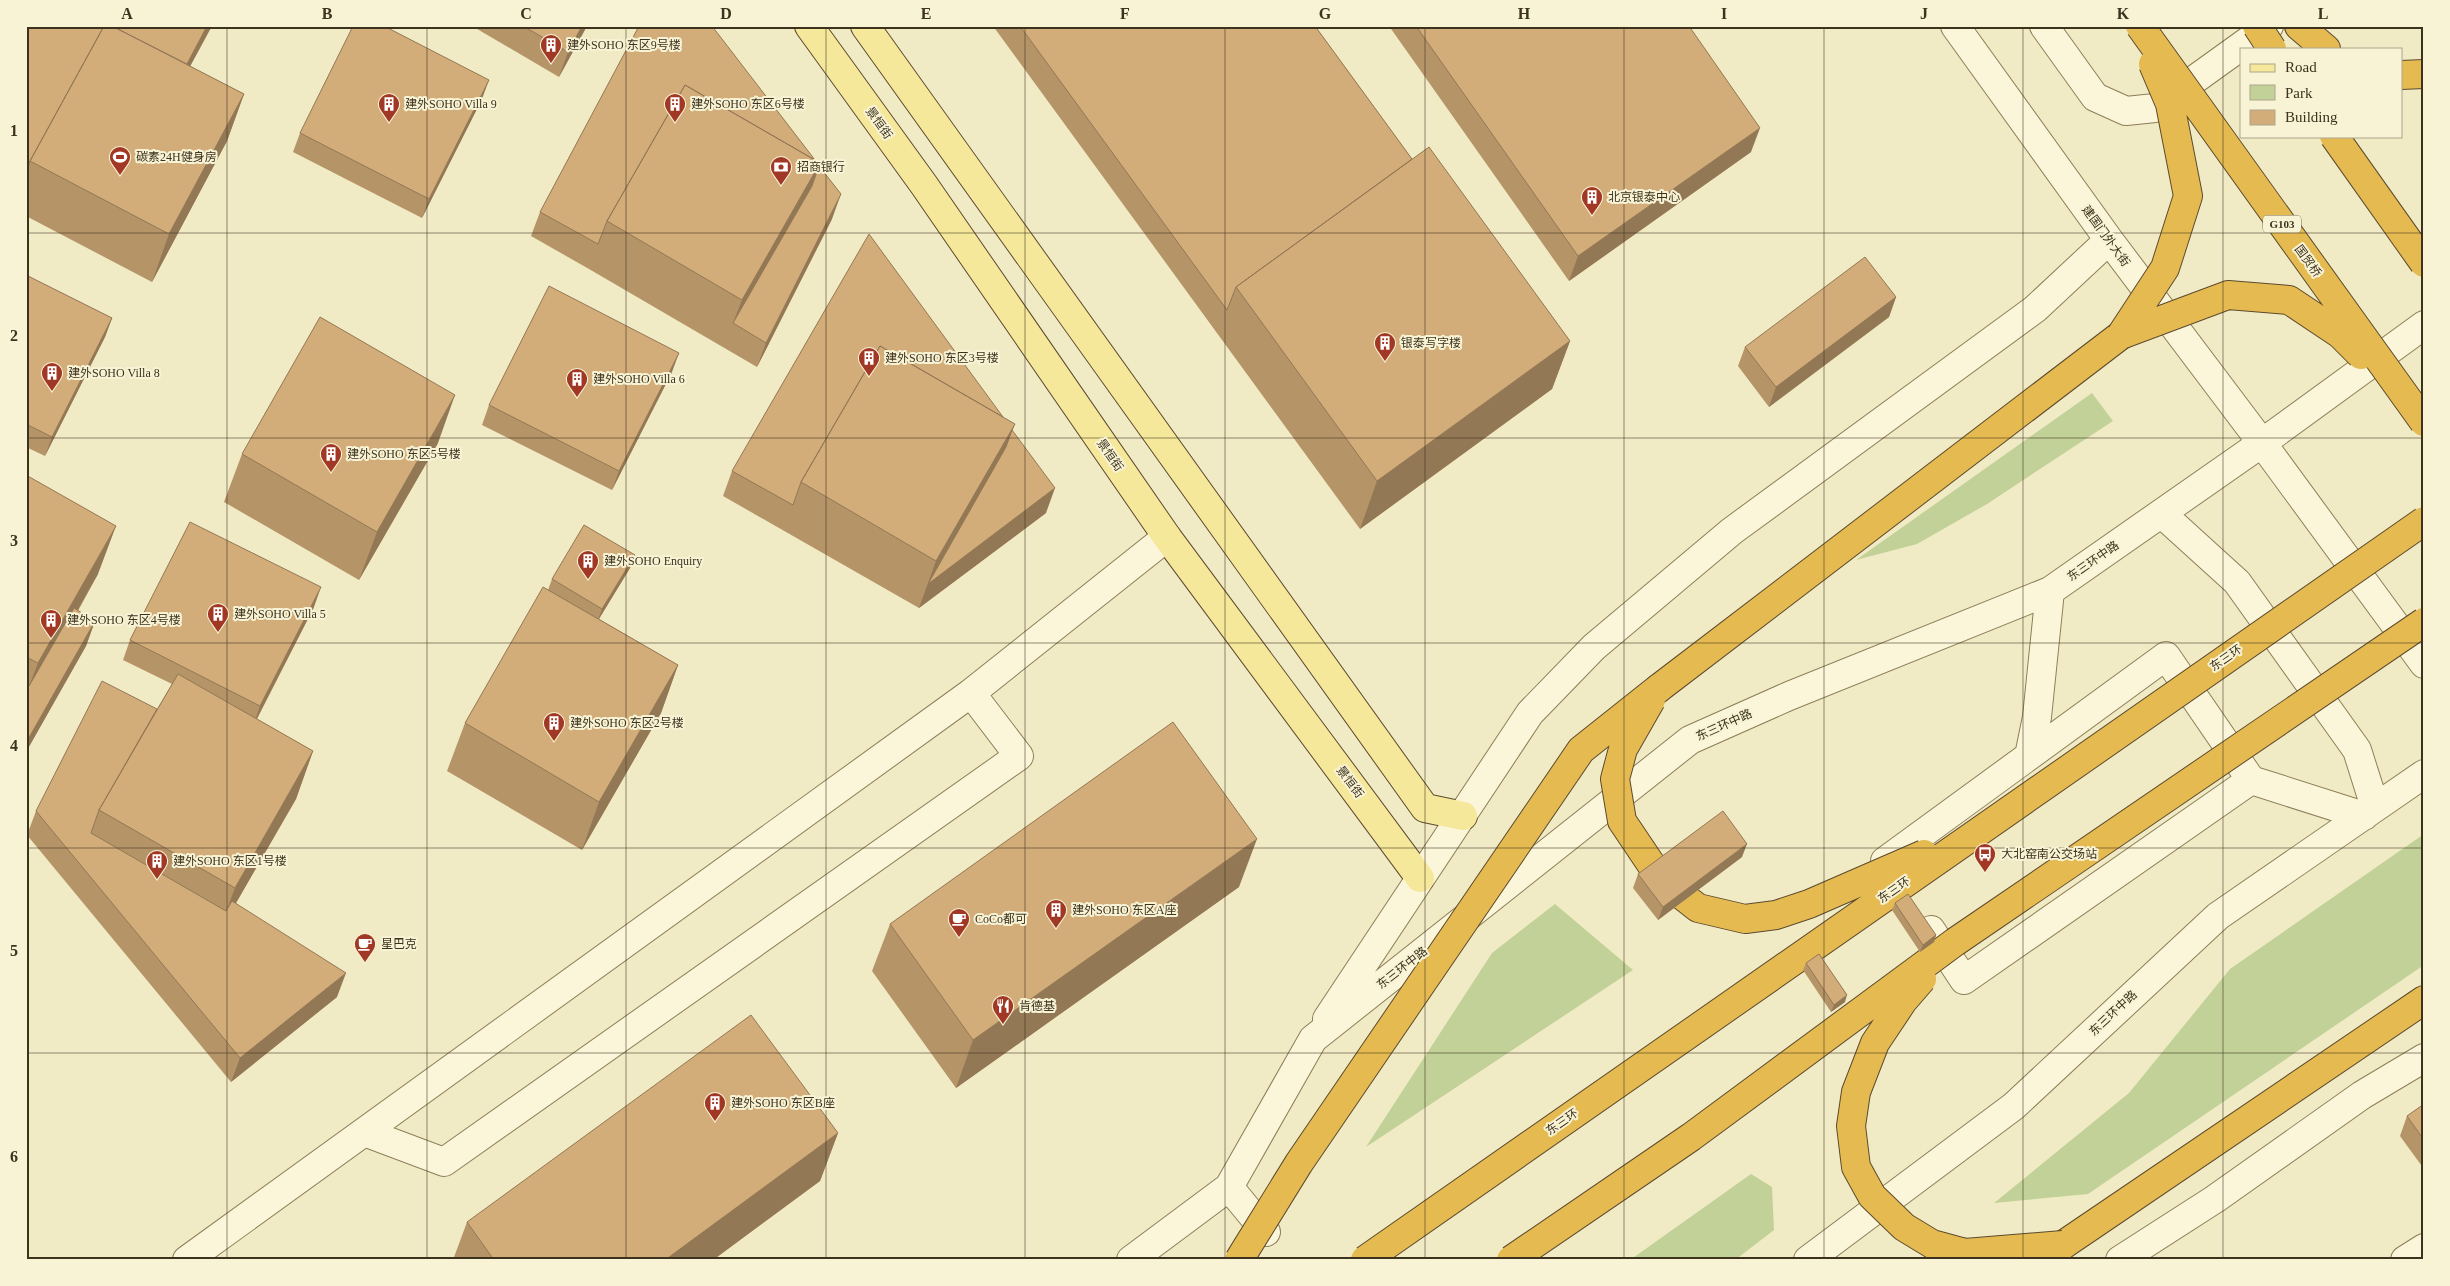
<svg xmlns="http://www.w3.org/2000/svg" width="2450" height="1286" viewBox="0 0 2450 1286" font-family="'Times New Roman','Noto Sans SC',serif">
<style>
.green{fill:#c1d198}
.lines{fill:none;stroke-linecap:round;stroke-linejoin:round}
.minor-casing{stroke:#8e7e59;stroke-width:30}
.major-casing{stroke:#5c4a2e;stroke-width:30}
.highway-casing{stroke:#5c4a2e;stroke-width:30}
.minor{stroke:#fbf6d9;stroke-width:28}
.major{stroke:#f6e89b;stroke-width:28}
.highway{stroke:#e5bb51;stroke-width:28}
.highway-bridge-casing{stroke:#5c4a2e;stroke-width:30;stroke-linecap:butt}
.highway-bridge{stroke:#e5bb51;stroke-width:28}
.wall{fill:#b59468}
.shaded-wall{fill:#937855}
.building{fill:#d2ac79;stroke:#937855}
.grid{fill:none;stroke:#3d321e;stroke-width:1;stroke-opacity:0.55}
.labels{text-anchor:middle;stroke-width:4;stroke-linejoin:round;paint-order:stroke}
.shield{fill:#f8f3d5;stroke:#756c55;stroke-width:1}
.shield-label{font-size:11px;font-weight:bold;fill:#3d321e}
.poi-label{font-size:12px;fill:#3d321e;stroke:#f8f3d5;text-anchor:start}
.street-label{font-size:12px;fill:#3d321e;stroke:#f8f3d5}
.neatline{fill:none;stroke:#3d321e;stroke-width:2}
.grid-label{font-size:16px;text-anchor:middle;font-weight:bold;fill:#3d321e}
</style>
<rect width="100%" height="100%" fill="#f1ebc5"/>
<path class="green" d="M2092,393L2113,421L1987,504L1917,544L1856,560Z
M2424,834V965L2088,1194L1994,1203L2129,1093L2230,969Z
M1555,904L1633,970L1366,1147L1492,953Z
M1751,1174L1772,1187L1774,1230L1735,1260H1630Z"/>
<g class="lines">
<g class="minor-casing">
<path id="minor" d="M1955,26L2109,240L2262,443L2424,664
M2044,26L2095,97L2126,111L2155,108L2269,26
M2162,514L2237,582L2357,750L2375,807
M2029,756L2037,717L2050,591
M1893,873L1885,861L2166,656L2251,780L2364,816
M1931,930L1964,980L2251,780
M1327,1019L1530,713L1594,647L1732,531L2035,309L2109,240
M364,1132L444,1162L1019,756L971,693
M1229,1187L1266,1232
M187,1260L971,693L1167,537
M1131,1260L1229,1187L1313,1039L1690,740L1789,696L2050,591L2262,443L2424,325
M1808,1260L2014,1106L2218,916L2424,774
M2120,1260L2215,1199L2362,1095L2424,1058
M2405,1260L2424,1248"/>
</g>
<g class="major-casing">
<path id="major" d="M809,26L924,185L1167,537L1420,878
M865,26L1425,808L1463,816"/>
</g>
<g class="highway-casing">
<path id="highway" d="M2299,26L2326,49
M2401,75L2424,74
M1659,688L2121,335
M2042,1256L2063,1245L2424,1000"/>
</g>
<use href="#minor" class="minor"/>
<use href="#major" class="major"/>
<use href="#highway" class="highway"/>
<g class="highway-bridge-casing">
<path id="highway-bridge" d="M2140,26L2424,422
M2257,26L2272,49
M2334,136L2424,263
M2121,335L2165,268L2188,196L2170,104L2153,64
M2121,335L2228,295L2289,300L2340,334L2361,355
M1651,700L1623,749L1615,779L1622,821L1661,879L1698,908L1745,919L1776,915L1809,904L1924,854
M1922,979L1903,1001L1875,1043L1856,1092L1851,1126L1856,1167L1872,1196L1904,1227L1932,1244L1965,1253L2063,1245
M1239,1260L1299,1163L1581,750L1659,688
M1365,1260L2424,521
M1511,1260L1691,1137L1955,942L2424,622"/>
</g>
<use href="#highway-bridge" class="highway-bridge"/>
</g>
<path class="wall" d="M26,26L190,66L244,94L227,141L152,282L26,216Z
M472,26H587L559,77Z
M993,26H1315L1412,159L1570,341L1552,389L1360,529Z
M1389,26H1689L1751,152L1569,281Z
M482,99L422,218L293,152L300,133Z
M819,166L832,219L757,367L589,269L531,236L540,212Z
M26,275L112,318L105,337L45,456L26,447Z
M1896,297L1889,317L1769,407L1738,366L1745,347Z
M672,372L612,490L482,425L489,405Z
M1012,430L1046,513L919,608L723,496L732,471Z
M438,443L359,580L224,502L242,454Z
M26,475L98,574L78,611L95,621L86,646L26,752Z
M635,555L630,568L599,619L678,665L661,713L582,850L447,771L465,723L548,590L552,579Z
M314,607L257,719L313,751L296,799L236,903L337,997L231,1082L27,835L36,811L157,709L172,684L123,660L130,640Z
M1742,857L1658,920L1633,888L1638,874Z
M1239,887L956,1088L872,971L890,924Z
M1895,903L1936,935L1934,942L1920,952L1892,910Z
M1806,963L1845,1002L1831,1012L1803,970Z
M2424,1104V1169L2400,1136L2407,1116Z
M838,1133L820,1181L713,1260H453L467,1222Z"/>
<path class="shaded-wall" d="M207,26H212L166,111L175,86Z
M582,26H587L559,77L568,52Z
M489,80L482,99L422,218L429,199Z
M244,94L227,141L152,282L169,234Z
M1760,128L1751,152L1569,281L1578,256Z
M820,163L803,211L733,323L742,300Z
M841,194L832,219L757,367L766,343Z
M1896,297L1889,317L1769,407L1776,387Z
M112,318L105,337L45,456L52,437Z
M1570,341L1552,389L1360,529L1377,481Z
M679,353L672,372L612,490L619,471Z
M455,395L438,443L359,580L377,532Z
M1015,424L997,472L1055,488L1046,513L919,608L936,561Z
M116,526L98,574L26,700V694L38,663Z
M635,555L630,568L597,622L602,609Z
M321,587L314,607L253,726L260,706Z
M95,621L86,646L26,752V743Z
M678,665L661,713L582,850L599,802Z
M313,751L296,799L217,936L235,888Z
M1257,839L1239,887L956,1088L973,1040Z
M1747,844L1742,857L1658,920L1663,907Z
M1936,935L1934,942L1920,952L1923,945Z
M346,973L337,997L231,1082L240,1058Z
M1847,995L1845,1002L1831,1012L1834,1005Z
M838,1133L820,1181L713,1260H665Z"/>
<path class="building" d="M26,26H104L30,161L26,173Z
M104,26H112L244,94L169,234L30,161Z
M112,26H207L187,64Z
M353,26H384L489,80L429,199L300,133Z
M523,26H582L568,52Z
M639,26H712L815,160L685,85L607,221L598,244L540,212Z
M1020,26H1315L1412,159L1236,287L1227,310Z
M1416,26H1689L1760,128L1578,256Z
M685,85L820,163L742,300L607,221Z
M1429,147L1570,341L1377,481L1236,287Z
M819,166L841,194L766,343L733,323L812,186Z
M869,234L1003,417L880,346L801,482L793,505L732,471Z
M1865,257L1896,297L1776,387L1745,347Z
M26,275L112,318L52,437L26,424Z
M549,286L679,353L619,471L489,405Z
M320,317L455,395L377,532L242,454Z
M880,346L1015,424L936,561L801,482Z
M1012,430L1055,488L928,584L1006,447Z
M26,475L116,526L38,663L26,657Z
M190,522L321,587L260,706L130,640Z
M584,525L635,555L602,609L552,579Z
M543,587L678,665L599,802L465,723Z
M74,608L95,621L26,743V685L29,686Z
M178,674L313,751L235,888L99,810Z
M102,681L157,709L99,810L91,833L226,911L232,901L346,973L240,1058L36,811Z
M1173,722L1257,839L973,1040L890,924Z
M1723,811L1747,844L1663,907L1638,874Z
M1908,894L1936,935L1923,945L1895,903Z
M1819,954L1847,995L1834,1005L1806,963Z
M751,1015L838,1133L665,1260H494L467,1222Z
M2424,1104V1140L2407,1116Z"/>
<path class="grid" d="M227,26V1260M427,26V1260M626,26V1260M826,26V1260M1025,26V1260M1225,26V1260M1425,26V1260M1624,26V1260M1824,26V1260M2023,26V1260M2223,26V1260M26,233H2424M26,438H2424M26,643H2424M26,848H2424M26,1053H2424"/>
<defs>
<g id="building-pin" transform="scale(1.125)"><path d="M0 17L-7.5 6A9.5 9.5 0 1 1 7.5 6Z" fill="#a13825" stroke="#f8f3d5"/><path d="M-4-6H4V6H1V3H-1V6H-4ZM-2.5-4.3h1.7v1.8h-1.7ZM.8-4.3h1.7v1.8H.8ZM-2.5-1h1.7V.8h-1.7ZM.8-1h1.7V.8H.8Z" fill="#fff"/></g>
<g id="stadium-pin" transform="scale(1.125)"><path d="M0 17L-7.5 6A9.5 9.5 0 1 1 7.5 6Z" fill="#a13825" stroke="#f8f3d5"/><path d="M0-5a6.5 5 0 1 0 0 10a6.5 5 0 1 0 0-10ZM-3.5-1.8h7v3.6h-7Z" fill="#fff"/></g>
<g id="bank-pin" transform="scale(1.125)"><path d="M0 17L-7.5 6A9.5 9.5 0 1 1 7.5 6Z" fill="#a13825" stroke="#f8f3d5"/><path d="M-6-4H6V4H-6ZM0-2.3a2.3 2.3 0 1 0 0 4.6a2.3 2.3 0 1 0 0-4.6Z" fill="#fff"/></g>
<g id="bus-pin" transform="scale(1.125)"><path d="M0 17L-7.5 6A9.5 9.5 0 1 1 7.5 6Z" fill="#a13825" stroke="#f8f3d5"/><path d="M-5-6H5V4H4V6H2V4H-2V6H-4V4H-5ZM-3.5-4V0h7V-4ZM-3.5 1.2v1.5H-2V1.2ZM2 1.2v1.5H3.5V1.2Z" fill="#fff"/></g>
<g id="cafe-pin" transform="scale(1.125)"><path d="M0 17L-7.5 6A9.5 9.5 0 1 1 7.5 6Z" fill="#a13825" stroke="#f8f3d5"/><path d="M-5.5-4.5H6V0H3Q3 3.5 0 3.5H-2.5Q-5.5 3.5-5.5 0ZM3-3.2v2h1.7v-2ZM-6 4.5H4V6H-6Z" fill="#fff"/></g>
<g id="restaurant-pin" transform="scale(1.125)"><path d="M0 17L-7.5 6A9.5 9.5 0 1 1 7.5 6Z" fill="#a13825" stroke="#f8f3d5"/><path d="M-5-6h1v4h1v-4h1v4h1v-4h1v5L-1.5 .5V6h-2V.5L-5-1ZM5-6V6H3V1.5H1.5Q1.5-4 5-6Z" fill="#fff"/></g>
</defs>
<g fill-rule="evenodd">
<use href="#building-pin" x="551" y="45"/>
<use href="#building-pin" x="389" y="104"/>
<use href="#building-pin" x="675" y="104"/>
<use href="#stadium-pin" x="120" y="157"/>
<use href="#bank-pin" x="781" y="167"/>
<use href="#building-pin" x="1592" y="197"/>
<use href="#building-pin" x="1385" y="343"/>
<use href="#building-pin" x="869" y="358"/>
<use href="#building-pin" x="52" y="373"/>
<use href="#building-pin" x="577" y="379"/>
<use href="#building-pin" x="331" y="454"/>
<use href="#building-pin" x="588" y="561"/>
<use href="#building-pin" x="218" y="614"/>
<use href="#building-pin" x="51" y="620"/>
<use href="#building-pin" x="554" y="723"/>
<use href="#bus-pin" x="1985" y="854"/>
<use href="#building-pin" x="157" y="861"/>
<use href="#building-pin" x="1056" y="910"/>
<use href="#cafe-pin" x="959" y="919"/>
<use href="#cafe-pin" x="365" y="944"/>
<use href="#restaurant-pin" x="1003" y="1006"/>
<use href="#building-pin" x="715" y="1103"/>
</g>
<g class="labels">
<rect class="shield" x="2263" y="215.5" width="38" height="17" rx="4"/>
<g class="shield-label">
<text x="2282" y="228">G103</text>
</g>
<g class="poi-label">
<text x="567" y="49">建外SOHO 东区9号楼</text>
<text x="405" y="108">建外SOHO Villa 9</text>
<text x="691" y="108">建外SOHO 东区6号楼</text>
<text x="136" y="161">碳素24H健身房</text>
<text x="797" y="171">招商银行</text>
<text x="1608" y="201">北京银泰中心</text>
<text x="1401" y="347">银泰写字楼</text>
<text x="885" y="362">建外SOHO 东区3号楼</text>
<text x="68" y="377">建外SOHO Villa 8</text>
<text x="593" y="383">建外SOHO Villa 6</text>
<text x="347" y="458">建外SOHO 东区5号楼</text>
<text x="604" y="565">建外SOHO Enquiry</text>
<text x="234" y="618">建外SOHO Villa 5</text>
<text x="67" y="624">建外SOHO 东区4号楼</text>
<text x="570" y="727">建外SOHO 东区2号楼</text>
<text x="2001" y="858">大北窑南公交场站</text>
<text x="173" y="865">建外SOHO 东区1号楼</text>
<text x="1072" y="914">建外SOHO 东区A座</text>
<text x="975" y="923">CoCo都可</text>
<text x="381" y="948">星巴克</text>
<text x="1019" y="1010">肯德基</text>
<text x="731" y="1107">建外SOHO 东区B座</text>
</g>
<g class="street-label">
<text transform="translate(879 123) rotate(54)" y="4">景恒街</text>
<text transform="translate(2106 236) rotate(54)" y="4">建国门外大街</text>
<text transform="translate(2308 261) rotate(54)" y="4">国贸桥</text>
<text transform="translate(1110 455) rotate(55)" y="4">景恒街</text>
<text transform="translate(2093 561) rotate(-35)" y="4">东三环中路</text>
<text transform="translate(2226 658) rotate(-35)" y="4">东三环</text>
<text transform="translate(1724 725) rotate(-24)" y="4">东三环中路</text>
<text transform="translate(1350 782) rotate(53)" y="4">景恒街</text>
<text transform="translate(1894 890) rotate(-35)" y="4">东三环</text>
<text transform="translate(1402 968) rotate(-38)" y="4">东三环中路</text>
<text transform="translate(2113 1013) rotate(-43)" y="4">东三环中路</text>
<text transform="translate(1562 1122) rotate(-35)" y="4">东三环</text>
</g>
</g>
<rect width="2450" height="1286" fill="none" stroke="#f8f3d5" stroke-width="55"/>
<rect x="2240" y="48" width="162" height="90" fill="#f8f3d5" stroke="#ada68c"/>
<rect x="2250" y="64" width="25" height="8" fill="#f6e89b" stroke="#ada68c"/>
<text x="2285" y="72" font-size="15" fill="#3d321e">Road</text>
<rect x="2250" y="85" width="25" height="15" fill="#c1d198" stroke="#ada68c"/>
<text x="2285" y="98" font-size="15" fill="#3d321e">Park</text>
<rect x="2250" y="110" width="25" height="15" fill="#d2ac79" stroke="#ada68c"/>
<text x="2285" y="122" font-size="15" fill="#3d321e">Building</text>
<rect x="28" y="28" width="2394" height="1230" class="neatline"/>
<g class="grid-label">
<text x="127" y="19">A</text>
<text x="327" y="19">B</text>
<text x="526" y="19">C</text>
<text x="726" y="19">D</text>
<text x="926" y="19">E</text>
<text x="1125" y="19">F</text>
<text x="1325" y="19">G</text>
<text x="1524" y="19">H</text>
<text x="1724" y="19">I</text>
<text x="1924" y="19">J</text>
<text x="2123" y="19">K</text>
<text x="2323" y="19">L</text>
<text x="14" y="136">1</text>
<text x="14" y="341">2</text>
<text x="14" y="546">3</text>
<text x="14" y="751">4</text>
<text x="14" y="956">5</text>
<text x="14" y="1162">6</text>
</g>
</svg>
